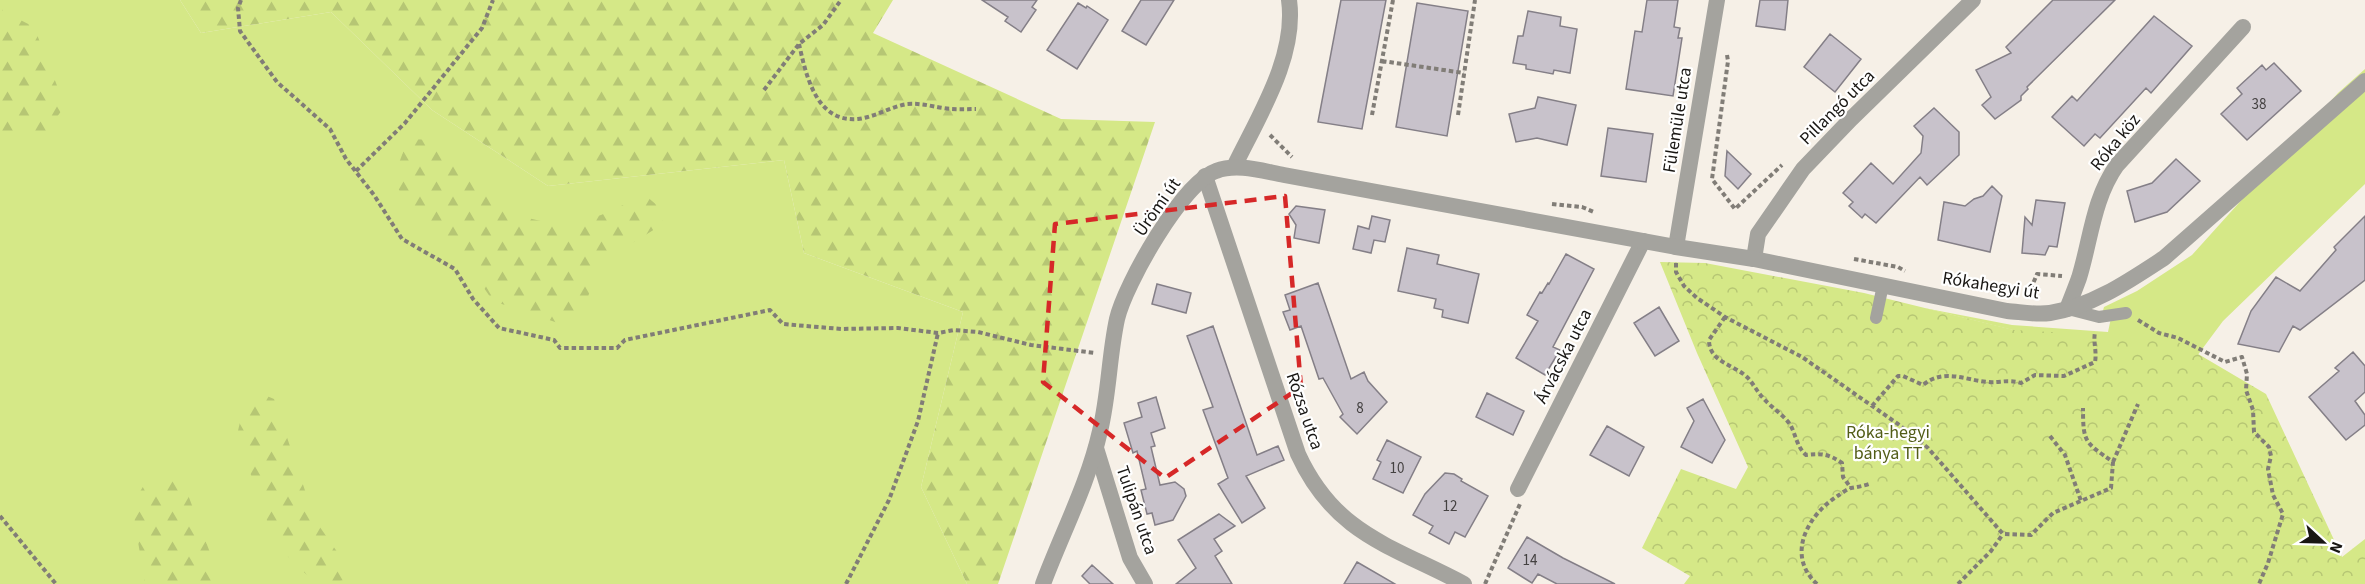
<svg xmlns="http://www.w3.org/2000/svg" width="2365" height="584" viewBox="0 0 2365 584" font-family="'Source Sans 3',sans-serif">
<style>
.green{fill:#d5e887}
.forest{fill:url(#forest-firs)}
.park{fill:url(#park-crowns)}
.building{fill:#c8c2cb;stroke:#847f87;stroke-width:1.5}
.lines{fill:none;stroke-linecap:round;stroke-linejoin:round}
.path{stroke:#817d77;stroke-width:4;stroke-dasharray:4.5 3;stroke-linecap:butt}
.service{stroke:#a4a39e;stroke-width:12}
.minor{stroke:#a4a39e;stroke-width:16}
.tertiary{stroke:#a4a39e;stroke-width:16}
.marked{fill:none;stroke:#d62828;stroke-width:4.5;stroke-dasharray:12 8;stroke-linejoin:round}
.labels{text-anchor:middle;stroke-width:4.5;stroke-linejoin:round;paint-order:stroke}
.number-label{font-size:15px;fill:#444141}
.street-label{font-size:18px;fill:#181613;stroke:#fff}
.park-label{font-size:18px;fill:#525d17;stroke:#fff}
</style>
<defs>
<pattern id="forest-firs" width="22" height="20" patternUnits="userSpaceOnUse" patternTransform="scale(1.5)"><rect width="22" height="20" fill="#d5e887"/><path d="M5 1l3.5 6h-7zM16 11l3.5 6h-7z" fill="#b6c674"/></pattern>
<pattern id="park-crowns" width="20" height="18" patternUnits="userSpaceOnUse" patternTransform="scale(1.5)"><rect width="20" height="18" fill="#d5e887"/><path d="M2 6a3 3 0 1 1 6 0M12 15a3 3 0 1 1 6 0" fill="none" stroke="#b6c674"/></pattern>
</defs>
<rect width="100%" height="100%" fill="#f6f0e7"/>
<path class="green" d="M0,0H180L201,33L331,12L432,110L548,186L784,160L804,253L963,312L921,487L967,584H0Z
M2365,69V184L2223,321L2197,356L2114,355L1924,308L2012,325L2108,332L2111,318L2102,314L2104,307L2137,291L2192,255L2338,93Z"/>
<path class="forest" d="M180,0H893L873,33L1061,119L1155,122L998,584H967L921,487L963,312L804,253L784,160L548,186L432,110L331,12L201,33Z
M0,3L3,11L34,27L65,106L45,133L16,137L0,155Z
M408,139L436,140L478,183L511,214L562,226L601,215L645,195L659,207L663,224L607,259L591,287L582,317L558,323L493,301L456,248L415,219L393,179Z
M248,388L274,399L315,520L340,556L345,580L324,584L309,577L275,544L237,435Z
M166,476L185,487L222,584H145L132,505L144,485Z"/>
<path class="park" d="M1660,262L1705,263L1864,293L2014,330L2171,338L2266,394L2342,557L2365,539V584H1684L1690,576L1642,548L1681,469L1736,489L1748,467L1697,353Z"/>
<path class="building" d="M982,0H1037L1032,7L1036,10L1021,32L1005,21L1008,17Z
M1141,0H1174L1146,45L1122,31Z
M1341,0H1386L1362,129L1318,122Z
M1647,0H1678L1674,27L1680,28L1678,38H1682L1673,96L1626,89L1635,31L1642,32Z
M1760,0H1788L1785,30L1756,26Z
M2053,0H2115L2027,87L2028,89L2021,96V100L1995,119L1982,105L1991,97L1976,70L2011,53L2006,47Z
M1078,3L1086,8L1087,6L1108,20L1077,69L1047,50Z
M1417,3L1468,11L1447,136L1396,127Z
M1528,11L1561,17L1560,26L1577,29L1570,73L1554,70L1553,74L1526,69V65L1513,63L1518,36H1523Z
M2154,16L2192,46L2151,93L2146,88L2100,138L2095,134L2084,146L2052,117L2072,96L2077,101Z
M1830,34L1861,59L1835,92L1804,67Z
M2274,63L2301,91L2247,140L2221,114L2242,94L2237,88L2262,65L2266,70Z
M1538,97L1576,105L1567,145L1537,138L1516,142L1509,114L1535,108Z
M1934,108L1959,132V155L1927,185L1920,177L1876,223L1865,214L1862,218L1849,206L1853,202L1843,193L1871,163L1893,184L1921,153L1923,136L1914,126Z
M1608,128L1653,134L1646,182L1601,176Z
M1727,151L1751,174L1738,189L1725,176Z
M2176,159L2200,181L2167,212L2135,222L2127,191L2152,183Z
M1992,186L2002,196L1990,252L1938,240L1944,202L1965,206L1974,199L1983,196Z
M2036,200L2065,203L2057,247L2049,246L2045,255L2022,253L2025,217L2032,225Z
M1296,206L1325,210L1319,243L1294,238L1296,225L1289,214Z
M1372,216L1390,220L1385,242L1374,240L1371,253L1353,249L1358,226L1369,229Z
M2365,216V280L2300,330L2293,326L2279,352L2238,344L2251,311L2276,277L2300,291L2336,250L2334,247Z
M1407,248L1439,255L1437,264L1479,274L1468,323L1442,317L1443,310L1434,308L1436,299L1398,291Z
M1566,254L1594,269L1553,347L1560,350L1545,375L1516,358L1538,321L1527,315L1540,292L1542,293L1548,283L1549,284Z
M1318,283L1351,379L1364,372L1368,381L1387,402L1357,434L1340,417L1343,414L1323,378L1319,379L1301,326L1290,330L1283,312L1290,310L1285,295Z
M1157,284L1191,293L1186,313L1152,304Z
M1659,307L1679,341L1655,356L1634,323Z
M1213,326L1257,455L1278,446L1284,460L1246,476L1265,508L1242,523L1218,484L1228,478L1203,410L1213,407L1187,336Z
M2353,352L2365,366V392L2355,401L2365,415V425L2346,440L2309,397L2339,371L2335,368Z
M1487,393L1524,411L1513,435L1476,417Z
M1156,397L1165,428L1151,433L1155,446L1151,447L1160,485L1175,482L1184,489L1186,496L1173,520L1155,525L1152,513L1147,514L1141,490L1146,489L1137,451L1133,453L1124,423L1142,417L1138,403Z
M1703,399L1725,440L1712,463L1681,447L1694,421L1687,408Z
M1607,426L1644,447L1629,476L1590,455Z
M1387,440L1421,457L1403,493L1373,479L1381,462L1377,460Z
M1445,473L1454,474L1462,479L1461,481L1488,496L1465,537L1455,532L1449,544L1429,533L1433,526L1413,515L1425,494Z
M1219,514L1235,526L1214,539L1222,551L1215,556L1232,584H1176L1196,568L1178,540Z
M1527,537L1563,558L1615,584H1557L1538,574L1532,583L1508,568Z
M1357,562L1395,584H1344Z
M1092,565L1113,584H1090L1082,576Z"/>
<g class="lines">
<path class="path" d="M241,0L238,8L240,31L277,82L330,129L346,159L374,195L402,239L455,269L473,299L499,328L554,340L560,348H617L625,340L770,310L783,324L841,329L898,328L938,333L954,330L978,332L1031,345L1095,353
M799,44C806,75 816,123 858,119C875,117 890,107 907,104C921,103 930,106 943,108C954,110 965,109 976,109
M1727,55L1728,61L1712,179L1735,209L1782,165
M1382,61L1464,73
M764,90L799,44L823,25L841,0
M1372,115L1393,0
M1458,115L1475,0
M1270,135L1292,157
M356,171L405,123L482,28L493,0
M1552,204L1582,207L1594,212
M1854,259L1898,267L1905,271
M1676,263V272L1684,286L1697,298L1725,317L1802,357L1898,424L1928,448L2003,534L2031,535L2053,513L2111,488L2113,462C2085,442 2083,443 2083,408
M2028,296L2037,274L2062,276
M1725,317L1709,340C1709,362 1733,364 1747,377C1754,384 1757,392 1764,399C1772,408 1785,416 1791,426C1796,436 1797,447 1806,455C1821,453 1829,454 1842,463L1843,477L1851,488
M2138,320L2159,333L2178,338L2225,362L2242,357L2247,374L2246,390L2253,410L2254,432L2269,447L2271,456L2268,469L2273,495L2283,514L2268,563L2259,584
M1872,406L1898,376H1903L1923,385C1944,368 1964,380 1988,382C2000,383 2007,379 2021,383L2035,375L2064,376L2095,362C2097,351 2093,343 2095,332
M2050,436L2065,455L2081,501
M2113,462L2138,404
M0,516L56,584
M846,584L889,500L918,421L938,333
M1485,584L1520,504
M1817,584C1785,555 1808,514 1839,495C1842,493 1847,489 1851,488C1857,487 1863,486 1869,484
M1958,584L1991,551L2003,534"/>
<path class="service" d="M2068,309L2099,317L2126,313
M1876,318L1883,285"/>
<path class="minor" d="M1234,167C1258,117 1297,57 1289,0
M1205,176L1298,454C1335,535 1393,546 1464,584
M1676,247L1717,0
M1754,259L1758,234L1803,169L1851,119L1973,0
M2067,309C2071,299 2075,289 2079,278C2091,239 2093,199 2117,165L2243,27
M1096,448L1130,558L1145,584
M1518,489L1643,241"/>
<path class="tertiary" d="M1043,584C1062,533 1088,484 1100,431C1109,394 1109,356 1117,319C1125,284 1183,182 1216,171C1237,163 1262,171 1284,175L1676,247L1754,259L2007,311C2021,312 2036,315 2050,313C2091,307 2129,281 2164,258L2365,81"/>
</g>
<path class="marked" d="M1285,196L1301,387L1165,478L1043,382L1055,224Z"/>
<g class="labels">
<g class="number-label">
<text x="2259" y="109">38</text>
<text x="1360" y="413">8</text>
<text x="1397" y="473">10</text>
<text x="1450" y="511">12</text>
<text x="1530" y="565">14</text>
</g>
<g class="street-label">
<text transform="translate(1837 107) rotate(-45)" y="6">Pillangó utca</text>
<text transform="translate(1677 120) rotate(-81)" y="6">Fülemüle utca</text>
<text transform="translate(2115 142) rotate(-51)" y="6">Róka köz</text>
<text transform="translate(1157 207) rotate(-55)" y="6">Ürömi út</text>
<text transform="translate(1991 285) rotate(9)" y="6">Rókahegyi út</text>
<text transform="translate(1563 356) rotate(-63)" y="6">Árvácska utca</text>
<text transform="translate(1305 411) rotate(71)" y="6">Rózsa utca</text>
<text transform="translate(1137 510) rotate(71)" y="6">Tulipán utca</text>
</g>
<g class="park-label">
<text x="1888" y="438">Róka-hegyi<tspan x="1888" dy="21">bánya TT</tspan></text>
</g>
</g>
<g transform="translate(2323 542) rotate(112)" stroke="#ffffff" stroke-width="4.5" paint-order="stroke">
<path d="M0-4.5L10 22L0 15L-10 22Z" fill="#181613"/>
<text y="-9" font-size="16" font-weight="bold" text-anchor="middle" fill="#181613">N</text>
</g>
</svg>
